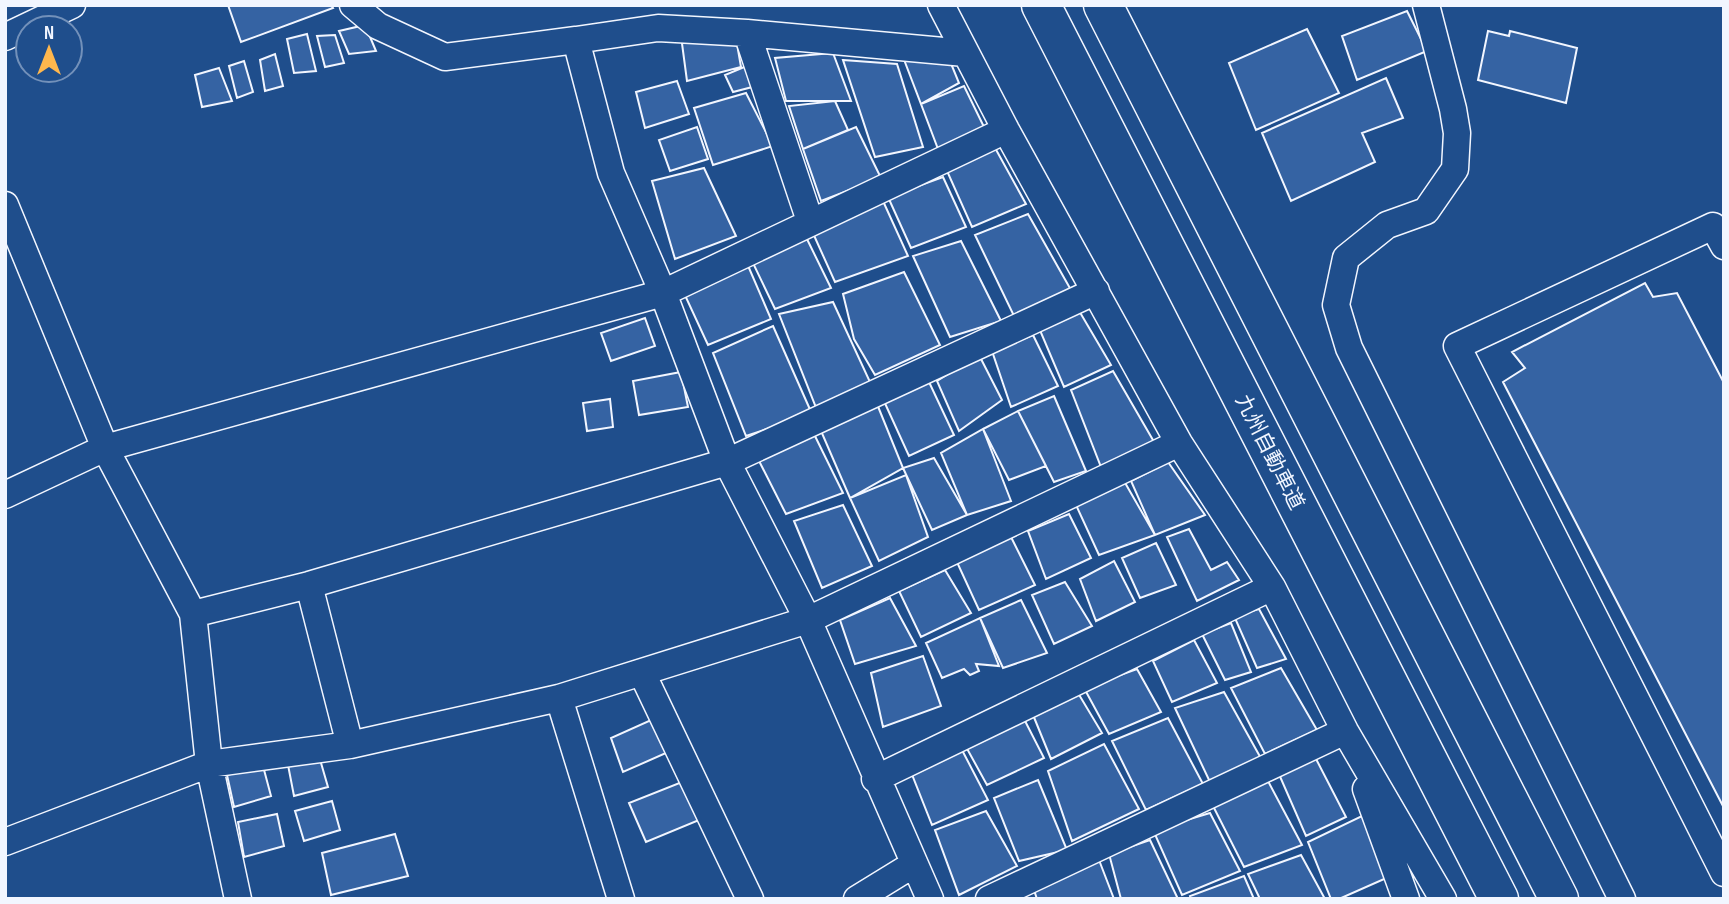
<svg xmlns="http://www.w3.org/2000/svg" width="1729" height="904" viewBox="0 0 1729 904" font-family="'Sofia Sans Condensed','Noto Sans JP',sans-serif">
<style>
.building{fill:#3563a3;stroke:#f2f6ff;stroke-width:2}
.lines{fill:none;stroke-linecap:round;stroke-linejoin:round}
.minor-casing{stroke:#f2f6ff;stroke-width:29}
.motorway-casing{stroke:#f2f6ff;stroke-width:41}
.minor{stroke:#1f4e8c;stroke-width:26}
.motorway{stroke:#1f4e8c;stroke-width:38}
.labels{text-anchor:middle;stroke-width:5;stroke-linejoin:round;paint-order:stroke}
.street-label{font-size:21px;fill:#f2f6ff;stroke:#1f4e8c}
</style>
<rect width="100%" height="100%" fill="#1f4e8c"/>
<path class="building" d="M228,5H331L333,8L241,42Z
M1407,11L1427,51L1357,80L1342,36Z
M365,25L376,51L349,54L339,31Z
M1307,29L1339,93L1256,130L1229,63Z
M1488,31L1509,36L1510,31L1577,48L1566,103L1478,80Z
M307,34L316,71L294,73L287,39Z
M335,35L344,63L325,67L317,36Z
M681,36L736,38L741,67L687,81Z
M833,53L851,101H786L775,58Z
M275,54L283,86L265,91L260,60Z
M903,57L950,61L959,83L921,104Z
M843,60L897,64L923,147L875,157Z
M244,61L253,92L237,98L229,66Z
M749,65L760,85L733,92L725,75Z
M219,68L232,101L202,107L195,75Z
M1386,78L1403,118L1362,133L1375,162L1291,201L1262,133Z
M677,81L689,114L645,128L636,92Z
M964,86L985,129L938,149L921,104Z
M746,93L773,146L713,165L694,108Z
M835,101L848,130L803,149L789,106Z
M697,127L708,159L670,171L659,140Z
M856,127L881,178L821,201L803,149Z
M994,146L1026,204L972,227L947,171Z
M704,168L736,236L675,259L652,181Z
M943,177L966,227L911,248L888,197Z
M883,201L908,256L835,282L812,231Z
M1028,214L1071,290L1014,316L975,235Z
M805,235L831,288L775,309L752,261Z
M961,241L1001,321L950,337L913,256Z
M746,261L771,319L708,345L683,291Z
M904,272L940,345L875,375L854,339L843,294Z
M1645,283L1653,297L1677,293L1724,383V808L1503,382L1525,368L1512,352Z
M833,302L870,382L817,410L779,314Z
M1078,309L1111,365L1064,387L1039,328Z
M645,318L655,346L611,361L601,333Z
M773,326L812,414L746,436L713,353Z
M1033,335L1058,386L1011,407L992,351Z
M979,355L1002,400L959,431L937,381Z
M1113,371L1157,447L1101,467L1071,390Z
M681,372L688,407L639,415L633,381Z
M929,382L954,435L909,456L883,399Z
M1054,396L1086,471L1054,482L1018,411Z
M610,399L613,427L587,431L583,403Z
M877,404L903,468L850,498L821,431Z
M1018,411L1046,466L1009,480L983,429Z
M983,429L1011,501L967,515L941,453Z
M813,432L843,493L786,514L757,457Z
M934,458L967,515L932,530L903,468Z
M1168,462L1205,515L1155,535L1131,481Z
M906,475L928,537L879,561L850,498Z
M1124,481L1155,535L1099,555L1076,505Z
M843,505L872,566L822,588L794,521Z
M1069,514L1091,558L1046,579L1028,531Z
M1189,529L1211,570L1227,562L1239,580L1197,601L1167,537Z
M1011,537L1035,585L979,610L956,560Z
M1156,543L1176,585L1140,598L1122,558Z
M1114,561L1135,602L1096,621L1080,579Z
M945,570L971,613L921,637L899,591Z
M1065,582L1092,626L1054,644L1032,595Z
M890,598L916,646L855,664L840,620Z
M1021,600L1047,653L1003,668L980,618Z
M1259,609L1286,659L1257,668L1234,616Z
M980,618L999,666L976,664L979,671L970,675L964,669L942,678L926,643Z
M1231,623L1251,672L1225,680L1202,634Z
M1194,640L1217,683L1172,702L1153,661Z
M923,656L941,706L883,727L871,673Z
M1281,668L1317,730L1265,754L1231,688Z
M1137,669L1161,712L1109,734L1084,688Z
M1224,692L1263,762L1210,782L1175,708Z
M1078,693L1102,733L1051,759L1031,710Z
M660,716L675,749L623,772L611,738Z
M1023,717L1044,758L987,785L965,745Z
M1168,718L1203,784L1146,810L1112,741Z
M1104,744L1139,809L1072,841L1048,771Z
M962,750L988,800L932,825L911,772Z
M1314,755L1346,817L1306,836L1278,772Z
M319,756L328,787L294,796L288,765Z
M263,766L271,796L234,807L227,775Z
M687,780L704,818L646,842L629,803Z
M1038,780L1067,850L1019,861L994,798Z
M1268,781L1302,845L1244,867L1213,806Z
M332,801L340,830L304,841L295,811Z
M986,811L1017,866L959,895L935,830Z
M1210,813L1240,871L1182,895L1153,830Z
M277,814L284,846L244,857L238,822Z
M1364,815L1391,876L1339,899H1331L1308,842Z
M395,834L408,876L331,895L322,853Z
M1150,840L1178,899H1121L1109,854Z
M1301,855L1325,899H1260L1248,874Z
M1099,860L1114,899H1037L1034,890Z
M1244,876L1254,899H1191L1190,896Z"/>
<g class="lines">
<g class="minor-casing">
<path id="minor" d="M353,5L378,26L445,57L576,40L611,173L663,293L727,462L808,620L930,899
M941,5L1006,130L1179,443L1272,587L1345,731L1443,899
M1426,5L1453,109L1457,133L1455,169L1426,211L1387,225L1346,258L1336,305L1349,348L1622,899
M747,33L810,221
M5,37L72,5
M576,40L658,28L747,33L965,53
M5,205L105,448L193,614L209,764L238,899
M1724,246L1713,226L1457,346L1724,873
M5,495L105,448L663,293L1006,130
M309,585L350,745
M193,614L309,585L727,462L1096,291
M642,673L750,899
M559,698L621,899
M875,779L1272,587
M1366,789L1406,899
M5,842L209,764L350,745L559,698L808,620L1179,443
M857,899L914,864
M989,899L1345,731"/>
</g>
<g class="motorway-casing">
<path id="motorway" d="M1041,5L1499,899
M1103,5L1559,899"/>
</g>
<use href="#minor" class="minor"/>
<use href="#motorway" class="motorway"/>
</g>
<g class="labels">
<g class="street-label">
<text transform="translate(1270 452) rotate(63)" y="7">九州自動車道</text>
</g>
</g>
<rect width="1729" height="904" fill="none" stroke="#f2f6ff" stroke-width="14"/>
<g transform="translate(49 49)"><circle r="33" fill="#1f4e8c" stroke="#7391ba" stroke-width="2"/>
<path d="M0-5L12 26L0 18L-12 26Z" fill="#ffb74d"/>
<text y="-10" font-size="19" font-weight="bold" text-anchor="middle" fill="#f2f6ff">N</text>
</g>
</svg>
